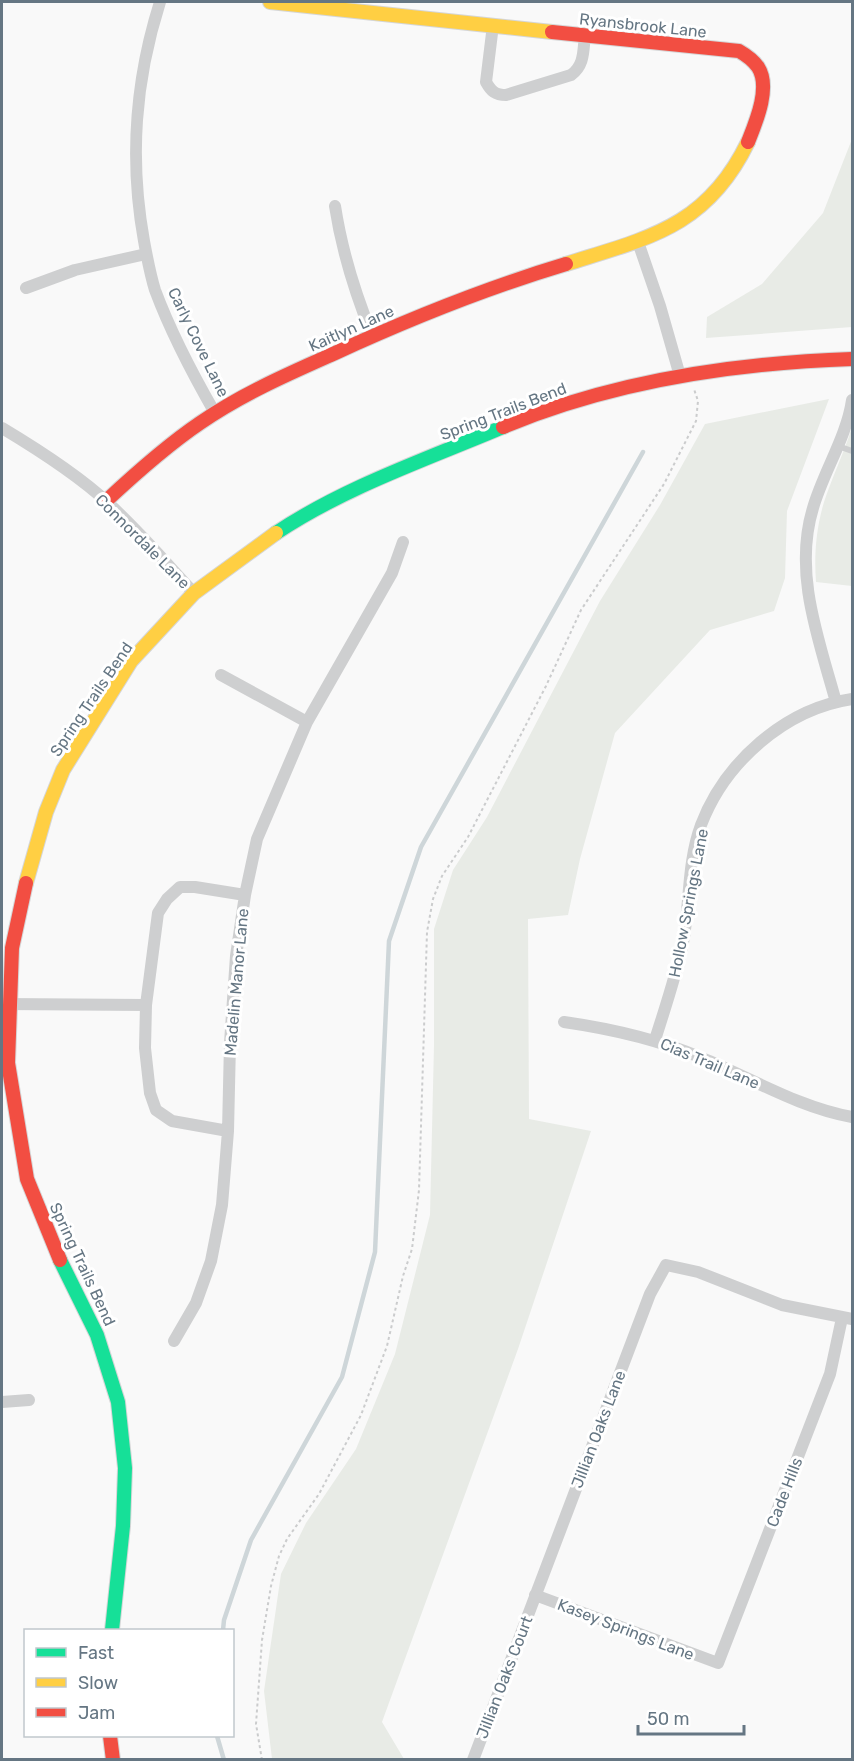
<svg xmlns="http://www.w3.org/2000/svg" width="854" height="1761" viewBox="0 0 854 1761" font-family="Rubik,sans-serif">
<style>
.green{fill:#e8ebe6}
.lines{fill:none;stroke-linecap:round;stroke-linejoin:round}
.stream{stroke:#ced6d9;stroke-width:4.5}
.fast-casing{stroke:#d5d6d7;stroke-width:16}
.slow-casing{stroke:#d5d6d7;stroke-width:16}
.jam-casing{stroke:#d5d6d7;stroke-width:16}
.path{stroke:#cbcccd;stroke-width:2;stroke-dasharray:3 3;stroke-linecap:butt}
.lane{stroke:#cecfd0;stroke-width:6}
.street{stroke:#cecfd0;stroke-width:12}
.fast{stroke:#16e098;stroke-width:14}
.slow{stroke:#ffcf43;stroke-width:14}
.jam{stroke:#f24e42;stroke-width:14}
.labels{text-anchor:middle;stroke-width:6;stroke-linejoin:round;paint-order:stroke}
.street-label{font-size:16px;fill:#657683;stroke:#fff}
</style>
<rect width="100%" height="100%" fill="#f9f9f9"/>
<path class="green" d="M852,139V327L706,338L707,317L762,284L823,213Z
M829,399L787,511L785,578L774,611L710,630L615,733L580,859L568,915L528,919L529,1119L591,1131L518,1349L382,1722L404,1759H272L264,1691L281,1574L306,1523L356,1449L395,1354L430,1215L434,1045V929L453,870L487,817L600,601L660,505L705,424Z
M852,427V586L816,582C814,555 816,529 824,502C832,477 844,453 852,427Z"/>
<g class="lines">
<path class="stream" d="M223,1630L224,1620L251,1540L342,1377L375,1252L389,941L421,847L643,452
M217,1736L224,1760"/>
<g class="fast-casing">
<path id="fast" d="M276,533C345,487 427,459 503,427
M60,1260L97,1335L118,1402L125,1468L123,1526L112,1630"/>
</g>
<g class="slow-casing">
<path id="slow" d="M270,2L552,32
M566,264C648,238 707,227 748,142
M26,883L46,812L63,770L131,661L194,593L276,533"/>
</g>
<g class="jam-casing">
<path id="jam" d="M552,32L739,51C746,55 753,60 758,67C771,87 756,122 748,142
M503,427C613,381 734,363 852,359
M106,501C136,473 166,446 200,423C242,394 288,374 333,354C409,319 486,288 566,264
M26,883L12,948L8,1063L27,1179L60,1260
M110,1736L113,1760"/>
</g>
<path class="path" d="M262,1760L256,1724L262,1640L271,1586L279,1556L287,1539L319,1494L361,1415L387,1346L403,1276L412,1249L419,1190L427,932L433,899L442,876L468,837L546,686L581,610L664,484L696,421L698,401L694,389"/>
<path class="lane" d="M838,446L852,451"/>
<path class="street" d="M160,2C135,81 129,158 144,241C147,257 150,274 155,290C171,333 192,373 215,413
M493,25L486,82C491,91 495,95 506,95L571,75C585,65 583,50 585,35
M335,206C342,252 355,293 372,335
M638,242L660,306L680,376
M26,288L75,270L146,254
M2,428C37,449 78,475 108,503C139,531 166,563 194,593
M221,675L307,722
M836,702C819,640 793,573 813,508C823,473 847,436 852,400
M3,1004L146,1005
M564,1022C613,1029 657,1039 702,1058C751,1078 800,1108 852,1117
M655,1040C665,1008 676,976 683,943C690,905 687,863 701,825C725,762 785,709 852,699
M228,1131L172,1121L156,1110L150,1093L145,1048L146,1005L158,913L167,899L180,887H195L245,895
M174,1341L196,1303L211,1261L222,1205L228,1131L230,1043L236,956L245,895L257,839L307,722L392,573L403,542
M2,1402L29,1400
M535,1595L718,1663L830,1374L842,1318
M473,1760L650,1294L666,1265L698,1272L782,1305L852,1319"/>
<use href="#fast" class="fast"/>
<use href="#slow" class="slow"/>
<use href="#jam" class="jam"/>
</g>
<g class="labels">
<g class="street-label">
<text transform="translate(643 25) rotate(6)" y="6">Ryansbrook Lane</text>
<text transform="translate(351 328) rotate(-24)" y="6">Kaitlyn Lane</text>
<text transform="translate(199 342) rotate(64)" y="6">Carly Cove Lane</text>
<text transform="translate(503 411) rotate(-21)" y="6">Spring Trails Bend</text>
<text transform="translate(143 541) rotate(45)" y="6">Connordale Lane</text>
<text transform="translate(91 699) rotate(-56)" y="6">Spring Trails Bend</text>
<text transform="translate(688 903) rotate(-79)" y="6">Hollow Springs Lane</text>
<text transform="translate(236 982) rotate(-85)" y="6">Madelin Manor Lane</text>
<text transform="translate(710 1063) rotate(23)" y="6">Cias Trail Lane</text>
<text transform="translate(83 1264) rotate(65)" y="6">Spring Trails Bend</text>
<text transform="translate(598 1429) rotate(-69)" y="6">Jillian Oaks Lane</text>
<text transform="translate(784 1492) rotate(-69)" y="6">Cade Hills</text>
<text transform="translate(626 1629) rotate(21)" y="6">Kasey Springs Lane</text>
<text transform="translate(504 1677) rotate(-69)" y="6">Jillian Oaks Court</text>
</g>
</g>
<rect width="854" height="1761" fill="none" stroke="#657683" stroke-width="6"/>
<rect x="24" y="1629" width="210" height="108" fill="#ffffff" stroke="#c1c8cd" stroke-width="1.5"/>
<rect x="36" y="1648" width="30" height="9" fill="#16e098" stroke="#c1c8cd" stroke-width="1.5"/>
<text x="78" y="1659" font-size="18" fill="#657683">Fast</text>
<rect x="36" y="1678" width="30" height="9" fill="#ffcf43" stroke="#c1c8cd" stroke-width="1.5"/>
<text x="78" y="1689" font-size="18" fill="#657683">Slow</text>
<rect x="36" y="1708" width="30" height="9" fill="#f24e42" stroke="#c1c8cd" stroke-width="1.5"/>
<text x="78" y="1719" font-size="18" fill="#657683">Jam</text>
<path d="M638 1725v9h106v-9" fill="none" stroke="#657683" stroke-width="3"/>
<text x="647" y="1725" font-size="18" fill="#657683" stroke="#ffffff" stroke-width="4.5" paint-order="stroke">50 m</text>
</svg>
